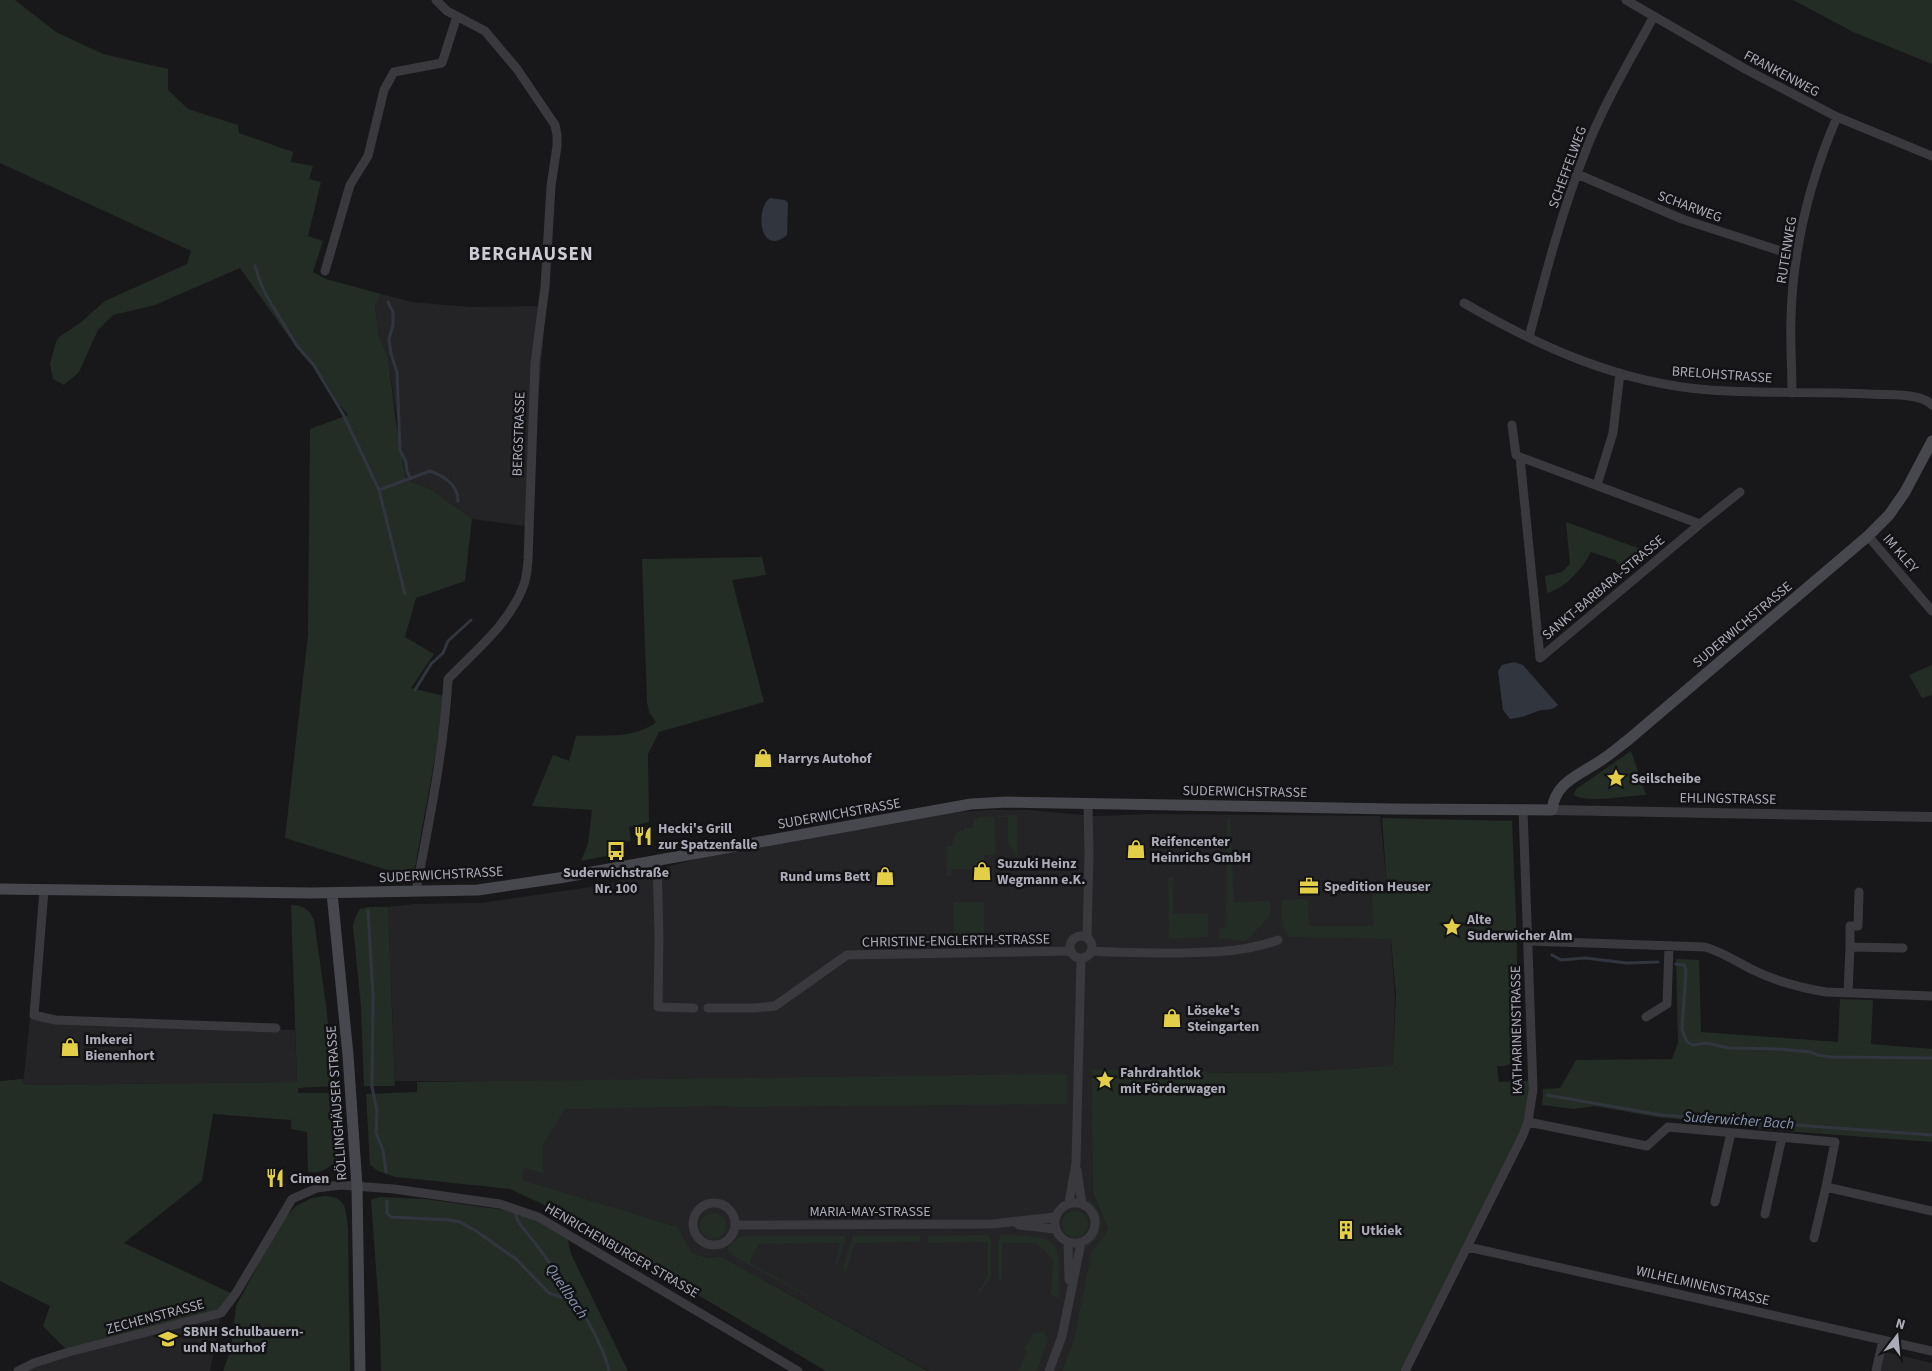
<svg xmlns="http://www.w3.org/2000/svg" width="1932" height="1371" viewBox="0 0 1932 1371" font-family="'Source Sans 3',sans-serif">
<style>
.built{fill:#242426}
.green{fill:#242c26}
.water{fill:#31363e}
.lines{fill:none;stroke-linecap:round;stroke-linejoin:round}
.stream{stroke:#31363e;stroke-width:3}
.minor{stroke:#39393e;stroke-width:9}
.tertiary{stroke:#39393e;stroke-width:10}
.secondary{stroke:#47474e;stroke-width:11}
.labels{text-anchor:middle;stroke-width:5;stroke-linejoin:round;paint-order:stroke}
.street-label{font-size:14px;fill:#abacb8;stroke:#131315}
.poi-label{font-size:14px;font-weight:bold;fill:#abacb8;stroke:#131315;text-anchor:start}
.water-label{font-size:15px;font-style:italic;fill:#8693b0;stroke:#131315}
.district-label{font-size:19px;font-weight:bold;letter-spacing:1px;fill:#ccccd5;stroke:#131315}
</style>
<rect width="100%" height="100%" fill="#18181a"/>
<path class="built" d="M381,294L412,302L469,307L546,306L529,516L532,527L472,519L431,489L406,480L388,357L379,336L375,307Z
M987,810H1029L1094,816L1150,814L1380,816L1387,886L1395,998L1393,1067L1292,1072L1208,1073L1203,1070H1091L1093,1195L1108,1229L1091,1254L1074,1338L1062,1371H929L720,1256L707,1258L692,1253L678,1227L521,1180L524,1168L543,1174V1145L564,1109L563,1081H395L388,907L414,904L481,903L604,885L730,849L959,812Z
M30,1018L60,1023L295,1030L297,1082L23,1085Z
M221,1313L210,1371H18Z
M1885,1352L1932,1363V1371H1880Z"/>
<path class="green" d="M0,0H15L56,32L103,54L168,69V90L188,109L238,125L239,133L293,152L291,162L313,166L309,179L321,182L308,236L323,241L313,272L326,279L381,294L375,307L379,336L388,357L396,422L406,480L431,489L472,519L465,581L416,598L405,637L434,654L411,688L444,696L436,752L413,878L285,838L308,635L310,429L348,415L338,403L324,379L299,351L240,268L155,305L113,315L98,330L79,372L64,385L53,379L50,364L56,342L59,337L80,323L105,301L187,264L191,251L0,163Z
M1793,0H1932V64L1853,32Z
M1566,522L1649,552L1625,571L1615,560L1591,552C1582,569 1566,588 1547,593L1545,576L1562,572L1570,564Z
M762,557L766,575L732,580L764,702L659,732L648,754L649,822L629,827L631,841L614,844L616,854L581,861L588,844L592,810L532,806L553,755L569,761L576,736C602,735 635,739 656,722L649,712L647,702L642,559Z
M1932,665V695L1922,698L1909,675Z
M1631,751L1646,795C1628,795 1589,804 1574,795L1576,789Z
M1017,815V858L1008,842V817H994L996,855H984V869H951V876H947L946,846H953C953,838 955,831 964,830V828H972L974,820L980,817Z
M1227,818H1230L1234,902L1270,901V916L1246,941L1219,938V929L1226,927Z
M1382,818L1512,821L1517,943V1062L1504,1066H1497L1499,1082L1529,1081L1524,1124L1400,1371H1062L1074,1338L1091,1253L1108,1229L1093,1194L1091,1070H1203L1209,1073L1292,1072L1393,1066L1396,995L1391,939L1289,937L1282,925V902L1284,900L1308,899L1309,926H1373L1372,886H1387Z
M1173,877V914H1208V937L1169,939L1168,879L1169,878Z
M953,902H984V938H954Z
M291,905C303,905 309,909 314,920L326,1005L335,1086L298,1088V1093H335L338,1161C328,1168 321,1174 308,1172L307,1132L291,1129V1120L213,1114L202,1181L124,1243L235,1295L221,1313L69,1352L43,1326L50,1306L0,1281V1081L23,1079L24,1085L297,1082Z
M368,907H388L395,1086H364L361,1007L353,926L355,918L360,909Z
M1676,959L1699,960L1701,1032L1838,1042L1840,999L1873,1000L1871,1044L1932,1049V1142L1759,1129L1758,1127L1656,1117L1595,1106L1574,1109L1542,1105L1543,1089L1560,1088L1576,1060L1672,1059L1678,1043Z
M1067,1074V1104L730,1107L725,1106L565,1109L543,1145V1174L524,1168L522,1180L678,1227L692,1253L707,1258L720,1256L928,1371H826L555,1210L510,1189L396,1177L378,1171L370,1165L366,1094L417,1092V1082Z
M325,1196C347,1197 346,1210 348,1229L350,1371H223L231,1349L236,1306L282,1221L296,1206L312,1198Z
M380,1197L426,1199L504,1210L531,1218L568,1240L571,1254L628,1371H381L380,1323L371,1200Z
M1085,1198C1107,1211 1107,1237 1084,1249C1087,1244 1091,1242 1095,1237C1107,1221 1092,1211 1085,1198Z
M1062 1224a13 13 0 1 1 26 0a13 13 0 1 1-26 0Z
M700 1226a13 13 0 1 1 26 0a13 13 0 1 1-26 0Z
M988,1235L991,1240V1276L981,1292H978L988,1276V1242L927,1243L928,1236Z
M1001,1235C1062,1236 1060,1238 1059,1298L1051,1295L1053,1259L1036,1243H1002V1278L999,1282L998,1244Z
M743,1236H846L838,1263L835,1266L840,1243L759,1244L749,1262L808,1295L807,1296L733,1256L727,1248L738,1238Z
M853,1236H921L919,1242L855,1243L846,1271L844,1270V1265Z
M1039,1332H1043L1048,1338L1037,1371H1018L1027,1352L1024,1349L1033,1334Z"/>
<path class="water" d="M770,198L785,200L788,203L787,235C759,258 755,208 770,198Z
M1514,662L1523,665L1558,705C1550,712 1547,708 1538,711C1528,715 1521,718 1510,719L1503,710L1498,671L1502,665Z"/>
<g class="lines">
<path class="stream" d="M255,266L259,279L266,295L297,346L313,364L343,414L379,490L405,594
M388,302L393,312V325L389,339L391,354L397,372L400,450L406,462L407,472L410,477
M379,490L430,471C443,476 458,484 458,501
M415,690L431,664L443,653L448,641L471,620
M368,911L373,995L372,1087L377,1111L376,1133L383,1150L386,1172
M1552,955L1561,960L1585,958L1627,963L1658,962
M1676,964L1684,965L1686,970L1682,1030L1687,1042L1693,1045L1706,1043L1729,1048L1778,1049L1811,1052L1817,1055L1831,1057L1932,1058
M1547,1095L1661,1115L1932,1135
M387,1201V1213L391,1217L450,1220L460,1222L476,1231L516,1259L549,1293L575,1302
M516,1215C516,1222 530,1236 535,1243C560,1277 600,1331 609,1371"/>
<path class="minor" d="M1626,0L1747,70L1837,117L1932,156
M1577,174L1682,219L1796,256
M325,271L350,185L368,156L384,90L394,72L442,63L457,16
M1464,303C1540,347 1622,384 1710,390C1763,394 1816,391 1870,394C1884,395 1901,394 1915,397C1921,398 1928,401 1932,405
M1529,337C1545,276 1561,214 1584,155C1602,107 1629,62 1654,16
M1792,393C1792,367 1790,342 1791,317C1793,248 1810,180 1837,117
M1512,425L1516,455L1520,457
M1520,457L1700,524L1540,658Z
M1597,485L1613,433L1620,373
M1700,524L1740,492
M1868,536L1932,611
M657,861L659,937L658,1007L694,1008
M44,890L34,1015L55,1020L276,1028
M416,891C429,821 444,751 448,679C475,651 509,624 523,587C527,578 527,569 528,560L535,363L545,287L551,186L557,146V135L555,125L517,69L485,31L447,11L436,0
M1070 947a11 11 0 1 1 22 0a11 11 0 1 1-22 0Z
M1087,937L1089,854L1088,804
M1528,941L1705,947C1722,952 1736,961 1751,969C1775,981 1801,988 1826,992L1932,996
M1850,947V926H1858L1859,892
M1092,951C1122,953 1152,953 1182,953C1216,952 1245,952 1278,940
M1848,993L1850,947L1903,948
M708,1008H754L775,1006L847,955L1071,951
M1646,1017L1667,1004L1669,947
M1528,1122L1647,1146L1668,1127L1835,1142L1826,1187L1932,1211
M1077,1170L1082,1204
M1715,1202L1731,1133
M1055 1223a20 20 0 1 1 40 0a20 20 0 1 1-40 0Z
M693 1224a21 21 0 1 1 42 0a21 21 0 1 1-42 0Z
M1069,1203L1076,1163L1081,958
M1765,1214L1782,1137
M736,1225L992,1224L1055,1217
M1019,1225L1055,1229
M1814,1238L1826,1187
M1068,1243L1069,1280
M1468,1247L1932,1351
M18,1371L34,1363L69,1352L221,1313L236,1293L292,1199L317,1188L341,1185L394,1189L500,1204L538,1217L798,1371
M1049,1371L1062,1336L1081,1243
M1405,1371L1523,1135L1528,1122L1533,1089L1523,810
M1876,1371L1883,1340"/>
<path class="tertiary" d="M1552,810L1932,817"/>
<path class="secondary" d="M0,889L311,893L478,890L559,878L971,804L1007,802L1393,809L1552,810C1555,781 1582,774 1603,759C1612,753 1620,746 1628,740L1868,536L1889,515L1905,492L1932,441
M332,893L348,1055L357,1186L360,1371"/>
</g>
<defs>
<g id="shop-bare" transform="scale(1.5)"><path d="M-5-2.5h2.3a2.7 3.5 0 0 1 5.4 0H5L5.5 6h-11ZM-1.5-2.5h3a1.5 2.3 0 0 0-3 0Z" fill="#e2cf47" stroke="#131315" stroke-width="2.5" paint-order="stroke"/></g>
<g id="sight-bare" transform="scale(1.5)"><path d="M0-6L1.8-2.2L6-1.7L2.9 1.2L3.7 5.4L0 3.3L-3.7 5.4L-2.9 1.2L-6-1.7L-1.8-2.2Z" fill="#e2cf47" stroke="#131315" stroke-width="2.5" paint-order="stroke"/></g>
<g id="restaurant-bare" transform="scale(1.5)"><path d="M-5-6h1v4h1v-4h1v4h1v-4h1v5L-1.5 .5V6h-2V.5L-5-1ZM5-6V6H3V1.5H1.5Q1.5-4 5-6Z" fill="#e2cf47" stroke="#131315" stroke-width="2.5" paint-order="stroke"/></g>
<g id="bus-bare" transform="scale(1.5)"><path d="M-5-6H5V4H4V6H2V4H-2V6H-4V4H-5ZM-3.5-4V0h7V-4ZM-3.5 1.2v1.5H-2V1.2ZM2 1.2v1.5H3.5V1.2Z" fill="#e2cf47" stroke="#131315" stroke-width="2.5" paint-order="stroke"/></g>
<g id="office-bare" transform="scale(1.5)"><path d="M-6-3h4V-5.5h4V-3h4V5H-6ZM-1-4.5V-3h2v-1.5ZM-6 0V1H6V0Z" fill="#e2cf47" stroke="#131315" stroke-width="2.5" paint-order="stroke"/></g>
<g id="building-bare" transform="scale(1.5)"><path d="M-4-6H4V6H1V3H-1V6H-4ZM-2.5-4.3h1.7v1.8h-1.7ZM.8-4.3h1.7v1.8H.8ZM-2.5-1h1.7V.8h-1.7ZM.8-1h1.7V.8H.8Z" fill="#e2cf47" stroke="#131315" stroke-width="2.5" paint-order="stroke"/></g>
<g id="school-bare" transform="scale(1.5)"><path d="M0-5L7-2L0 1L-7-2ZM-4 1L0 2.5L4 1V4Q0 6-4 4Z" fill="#e2cf47" stroke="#131315" stroke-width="2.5" paint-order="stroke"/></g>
</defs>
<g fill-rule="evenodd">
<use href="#shop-bare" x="763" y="758"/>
<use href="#sight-bare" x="1616" y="778"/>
<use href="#restaurant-bare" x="643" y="836"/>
<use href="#shop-bare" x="1136" y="849"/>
<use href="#bus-bare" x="616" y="851"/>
<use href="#shop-bare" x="982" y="871"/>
<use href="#shop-bare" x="885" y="876"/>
<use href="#office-bare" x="1309" y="886"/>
<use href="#sight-bare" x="1452" y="927"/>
<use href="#shop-bare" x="1172" y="1018"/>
<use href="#shop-bare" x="70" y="1047"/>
<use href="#sight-bare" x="1105" y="1080"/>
<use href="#restaurant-bare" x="275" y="1178"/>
<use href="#building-bare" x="1346" y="1230"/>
<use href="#school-bare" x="168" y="1339"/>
</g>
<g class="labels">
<g class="street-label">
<text transform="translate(1782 73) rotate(28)" y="5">FRANKENWEG</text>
<text transform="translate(1567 167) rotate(-70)" y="5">SCHEFFELWEG</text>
<text transform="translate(1690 206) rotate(20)" y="5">SCHARWEG</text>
<text transform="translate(1786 250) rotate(-81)" y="5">RUTENWEG</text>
<text transform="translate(1722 374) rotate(4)" y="5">BRELOHSTRASSE</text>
<text transform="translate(518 434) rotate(-88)" y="5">BERGSTRASSE</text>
<text transform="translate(1901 553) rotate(49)" y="5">IM KLEY</text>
<text transform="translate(1603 587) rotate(-40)" y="5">SANKT-BARBARA-STRASSE</text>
<text transform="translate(1742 624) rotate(-40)" y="5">SUDERWICHSTRASSE</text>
<text transform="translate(1245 791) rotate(1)" y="5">SUDERWICHSTRASSE</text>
<text transform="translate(1728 798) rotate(1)" y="5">EHLINGSTRASSE</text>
<text transform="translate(839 813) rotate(-10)" y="5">SUDERWICHSTRASSE</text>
<text transform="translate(441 874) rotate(-3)" y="5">SUDERWICHSTRASSE</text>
<text transform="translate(956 940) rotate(-1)" y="5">CHRISTINE-ENGLERTH-STRASSE</text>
<text transform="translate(1516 1030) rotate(-91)" y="5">KATHARINENSTRASSE</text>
<text transform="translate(336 1103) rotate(-94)" y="5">RÖLLINGHÄUSER STRASSE</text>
<text x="870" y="1216">MARIA-MAY-STRASSE</text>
<text transform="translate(622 1250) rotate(30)" y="5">HENRICHENBURGER STRASSE</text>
<text transform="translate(1703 1285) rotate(13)" y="5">WILHELMINENSTRASSE</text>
<text transform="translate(155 1316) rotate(-15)" y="5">ZECHENSTRASSE</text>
</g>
<g class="poi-label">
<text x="778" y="763">Harrys Autohof</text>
<text x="1631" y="783">Seilscheibe</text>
<text x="658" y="833">Hecki's Grill<tspan x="658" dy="16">zur Spatzenfalle</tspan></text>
<text x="1151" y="846">Reifencenter<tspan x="1151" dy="16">Heinrichs GmbH</tspan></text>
<text x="997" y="868">Suzuki Heinz<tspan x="997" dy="16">Wegmann e.K.</tspan></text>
<text x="616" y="877" text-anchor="middle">Suderwichstraße<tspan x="616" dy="16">Nr. 100</tspan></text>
<text x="870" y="881" text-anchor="end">Rund ums Bett</text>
<text x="1324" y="891">Spedition Heuser</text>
<text x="1467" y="924">Alte<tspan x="1467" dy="16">Suderwicher Alm</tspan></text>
<text x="1187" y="1015">Löseke's<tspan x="1187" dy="16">Steingarten</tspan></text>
<text x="85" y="1044">Imkerei<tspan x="85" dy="16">Bienenhort</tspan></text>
<text x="1120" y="1077">Fahrdrahtlok<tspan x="1120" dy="16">mit Förderwagen</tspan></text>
<text x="290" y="1183">Cimen</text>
<text x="1361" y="1235">Utkiek</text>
<text x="183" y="1336">SBNH Schulbauern-<tspan x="183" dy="16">und Naturhof</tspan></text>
</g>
<g class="water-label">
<text transform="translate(1739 1120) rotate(4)" y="5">Suderwicher Bach</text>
<text transform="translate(567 1291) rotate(56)" y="5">Quellbach</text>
</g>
<g class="district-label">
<text x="531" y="260">BERGHAUSEN</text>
</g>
</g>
<g transform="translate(1897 1336) rotate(16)" stroke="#131315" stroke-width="4" paint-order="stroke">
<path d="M0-4L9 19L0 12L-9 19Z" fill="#abacb8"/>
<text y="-8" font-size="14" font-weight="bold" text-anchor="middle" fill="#abacb8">N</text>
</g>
</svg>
